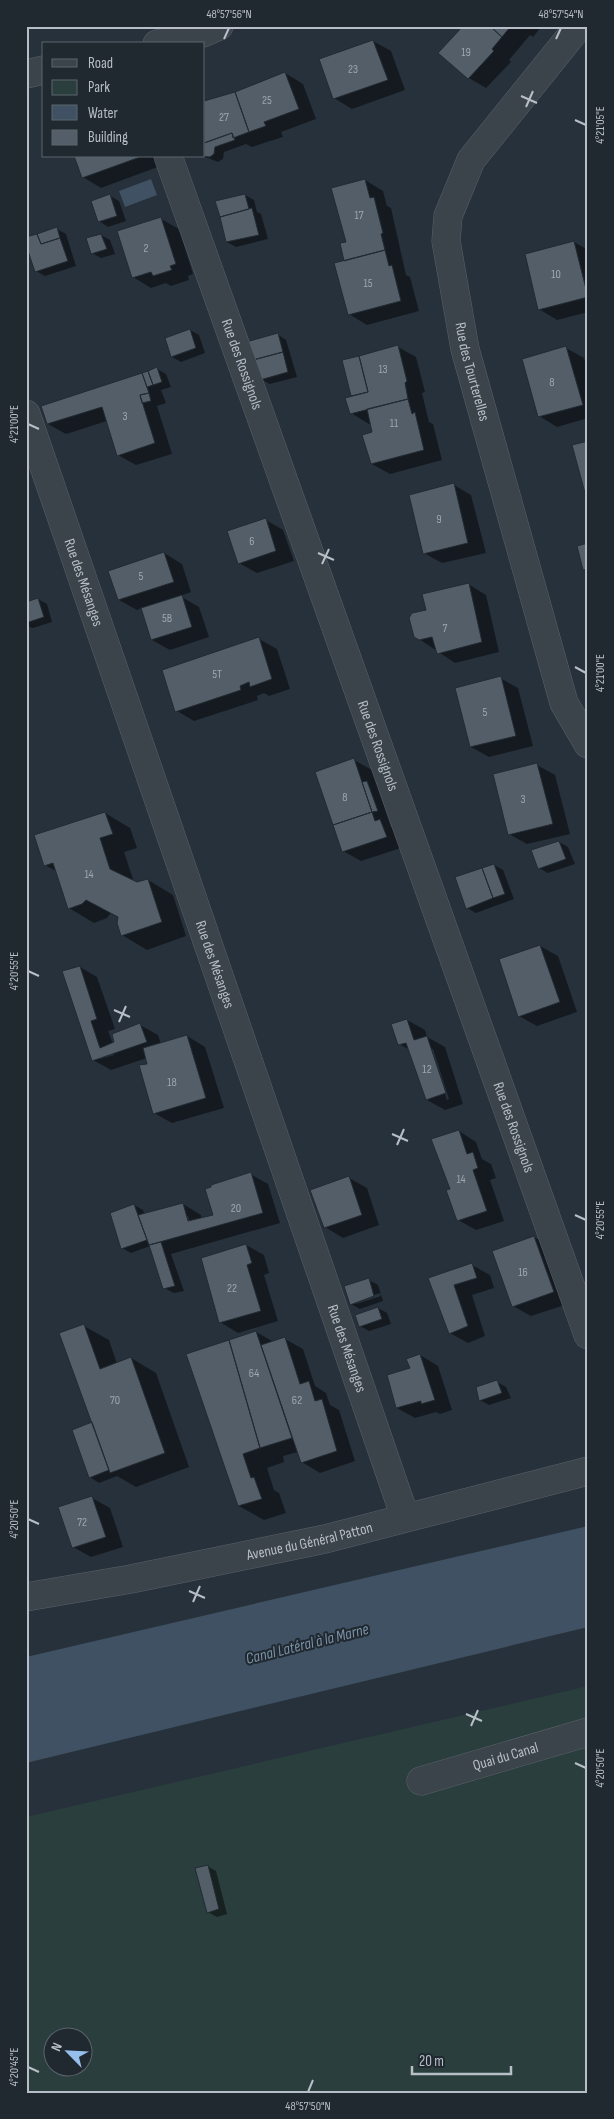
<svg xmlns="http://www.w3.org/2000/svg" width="614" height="2119" viewBox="0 0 614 2119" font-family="'Sofia Sans Condensed',sans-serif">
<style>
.green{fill:#2a3e3d;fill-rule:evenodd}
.water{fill:#3f5162}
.shadow{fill:#0007;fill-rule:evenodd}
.building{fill:#535e69;stroke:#222a32}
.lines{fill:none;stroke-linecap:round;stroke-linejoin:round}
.minor-casing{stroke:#596169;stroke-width:29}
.minor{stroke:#3b434b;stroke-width:28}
.ticks{fill:none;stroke:#b7bec7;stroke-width:2}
.labels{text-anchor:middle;stroke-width:4;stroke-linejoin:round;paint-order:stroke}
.number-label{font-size:12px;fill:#9ea6b0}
.street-label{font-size:15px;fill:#b7bec7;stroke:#202830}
.water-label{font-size:16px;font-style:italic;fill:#7b91a6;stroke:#202830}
.neatline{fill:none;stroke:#b7bec7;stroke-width:2}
.ticks-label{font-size:12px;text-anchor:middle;fill:#b7bec7}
</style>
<rect width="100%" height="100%" fill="#27313b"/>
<path class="green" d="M588,1686V2093H26V1817ZM52,2036H82V2066H52Z"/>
<path class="water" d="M151,179L157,195L125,207L119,191Z
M588,1526V1627L26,1763V1657Z"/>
<path class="shadow" d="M465,26H542L533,37L530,35L509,60L511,62L486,88L469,78Z
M373,41L391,51L405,90L352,109L334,98Z
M285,73L303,84L316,119L281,132L283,137L267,142L252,147L246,144L224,152L223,159L218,162L203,156L204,102L252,88L251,85Z
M75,156H160L163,165L101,188L83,177Z
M365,180L383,191L387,206L391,208L406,275L410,277L419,311L367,325L349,314L345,262L347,243Z
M245,195L254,200L257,212L261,214L268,239L236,247L227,242Z
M110,196L119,201L126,221L108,227L99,221Z
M161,219L179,229L193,274L188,276L189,280L171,286L166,283L151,288L133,277Z
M57,229L66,234L76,266L45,276L36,271Z
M101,235L110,240L115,254L101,258L92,253Z
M574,242L588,250V312L557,320L539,309Z
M190,330L199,335L205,353L181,362L172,357Z
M277,334L286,340L297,377L270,384L261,379Z
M398,347L416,357L425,392L422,393L426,410L429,422L433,424L442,460L390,474L372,464L373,433L371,423L369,424L351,413L355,397L352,395Z
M566,348L584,358L588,372V418L557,427L539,416Z
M157,369L166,374L171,387L161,390L166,403L157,406L172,454L136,465L118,455L107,421L66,434L48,424L142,374Z
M454,485L471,495L486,553L442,563L424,553Z
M266,520L283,530L294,561L257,573L239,563Z
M164,553L182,564L191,592L180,596L199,607L209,637L170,650L152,640L142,608L137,610L119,600L110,572Z
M468,584L486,595L499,652L455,663L419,639L427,611Z
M38,599L47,604L52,622L33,628L26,626V604Z
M259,639L277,649L290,689L269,696L264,693L257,696L258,700L194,721L177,711Z
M500,678L518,688L533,746L489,757L471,747Z
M354,760L372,770L391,827L398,831L404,847L361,861L343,851Z
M537,765L555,775L570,834L527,844L509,834Z
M105,813L130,828L137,848L124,852L134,882L137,884L148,880L173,895L186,936L147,950L122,935L119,918L111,913L107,918L94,923L69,908L58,872L45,865Z
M559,842L568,847L575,864L548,873L539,868Z
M494,865L503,870L514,899L476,913L467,908Z
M540,946L558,956L577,1012L537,1026L519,1016Z
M80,967L97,977L115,1029L108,1031L113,1044L140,1025L158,1035L161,1044L187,1036L205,1047L224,1108L172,1123L154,1113L147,1058L111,1070L93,1060ZM112,1053L114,1055L100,1059L99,1057Z
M407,1020L425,1030L427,1037L445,1047L463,1104L445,1110L427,1100L410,1050L399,1044ZM430,1049H433L449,1099L447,1100Z
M459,1131L476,1142L482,1159L491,1164L496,1178L490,1180L504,1221L476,1230L458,1220L452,1189Z
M250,1174L268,1184L280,1223L171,1254L184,1291L174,1293L164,1288L150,1246L131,1253L122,1248L134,1205L143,1210L145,1215L183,1204L201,1215L202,1219L214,1215ZM186,1216H188L191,1227Z
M349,1178L367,1188L379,1225L343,1238L325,1227Z
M534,1237L552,1247L571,1303L531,1316L513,1306Z
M246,1245L264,1255L269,1273L264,1275L278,1321L238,1333L220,1322Z
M472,1265L490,1275L494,1288L472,1295L485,1336L468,1343L450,1333L430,1279Z
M369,1280L378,1285L383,1301L360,1309L351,1304ZM380,1293L381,1296L356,1304V1301Z
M378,1308L387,1313L391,1324L369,1331L360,1326Z
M84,1326L109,1340L117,1364L131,1358L156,1373L189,1467L136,1487L117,1476L99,1483L90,1477L93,1423Z
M256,1332L274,1342L285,1339L303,1349L315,1386L326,1393L330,1405L339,1410L355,1461L320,1473L302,1462L298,1452L283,1456L284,1462L267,1468L274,1490L279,1493L286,1513L264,1520L239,1506L187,1355Z
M420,1355L438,1366L452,1410L440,1414L436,1412L415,1418L397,1408L411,1369Z
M497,1382L506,1387L511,1398L489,1405L480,1400Z
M92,1498L110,1508L123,1547L91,1557L73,1547Z
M207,1866L216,1871L227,1914L217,1917L208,1912Z"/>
<path class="building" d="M463,26H490L502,37L492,49L494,51L468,79L438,53Z
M490,26H511L502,37Z
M373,40L388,80L333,99L319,59Z
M285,72L299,109L264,122L266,126L249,132L235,92Z
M235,92L249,132L233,138L232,133L204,143V101Z
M232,133L235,140L215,147L214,154L210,157L201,156H204V143Z
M74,156H143L82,178Z
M365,179L370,198L374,197L383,233L381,234L385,250L344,261L340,243L346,242L331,188Z
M110,194L117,216L98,222L91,201Z
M245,194L249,209L220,217L215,201Z
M252,208L259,235L226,242L220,217Z
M161,217L176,264L170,266L172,270L153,276L151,272L132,278L117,231Z
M57,227L60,238L41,244L37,234Z
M37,234L41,244L60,238L68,261L35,272L26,245V237Z
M101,234L107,249L91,254L86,238Z
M574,241L588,297L538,310L525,254Z
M385,250L389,266L392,265L401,301L348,315L334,263Z
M190,329L196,348L171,357L165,338Z
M278,333L283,352L253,360L246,342Z
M398,345L407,381L405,383L408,399L350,414L345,398L368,392L359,356Z
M566,346L583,405L538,417L522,359Z
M283,352L288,372L260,380L253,360Z
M359,356L368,392L351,396L342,360Z
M157,367L162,382L153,385L148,371Z
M148,371L153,385L147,387L142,373Z
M142,373L149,393L140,395L155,443L117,456L102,407L47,424L41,406Z
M149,393L151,401L142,403L140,395Z
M408,399L412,414L415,412L424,450L371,464L362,435L372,432L367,409Z
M588,441V504L572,445Z
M454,483L468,543L423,554L409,495Z
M266,518L276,551L238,564L227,531Z
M588,543V569L583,570L577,546Z
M164,552L174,582L118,600L108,571Z
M469,583L482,642L437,654L432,637L419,640L414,637L409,618L412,613L426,610L422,594Z
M182,595L192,627L151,640L141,608Z
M38,598L44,617L26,623V602Z
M259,637L272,679L250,687L249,682L240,686L241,690L175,712L162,670Z
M501,676L516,736L470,747L455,688Z
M354,758L372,812L333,825L315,772Z
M537,763L553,824L508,835L493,774Z
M367,781L378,811L372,812L362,782Z
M105,812L113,834L100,838L110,869L137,882L148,879L162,922L121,936L117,923L118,917L86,900L82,904L68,909L53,863L44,866L34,835Z
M372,812L375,821L380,819L387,837L342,852L333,825Z
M559,841L566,859L538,869L531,850Z
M494,864L505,894L493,898L482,868Z
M482,868L493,898L466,909L455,877Z
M540,945L560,1002L518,1017L499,959Z
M80,966L97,1019L91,1021L100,1048L114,1042L112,1034L140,1023L147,1042L92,1061L62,971Z
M407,1019L414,1040L427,1036L446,1093L426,1100L406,1043L398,1045L391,1024Z
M187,1035L206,1098L153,1114L139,1065L147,1064L143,1048Z
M459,1130L467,1154L473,1152L478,1168L473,1170L487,1211L457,1221L446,1190L450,1189L431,1139Z
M251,1172L263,1213L149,1245L138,1215L183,1203L188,1221L213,1215L205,1189L211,1187V1185Z
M349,1176L362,1215L324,1228L310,1190Z
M134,1204L147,1240L121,1249L110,1213Z
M534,1236L554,1292L512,1307L492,1251Z
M161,1242L175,1286L163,1289L149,1245Z
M246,1244L252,1263L247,1265L261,1311L219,1323L201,1258Z
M472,1263L477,1278L454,1285L468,1326L449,1334L428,1278Z
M369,1278L374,1296L350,1305L344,1286Z
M378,1307L382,1319L359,1327L355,1315Z
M84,1324L100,1369L131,1357L165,1453L110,1473L59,1333Z
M256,1331L292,1438L260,1448L229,1340Z
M285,1337L300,1384L309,1381L315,1401L322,1399L337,1451L301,1463L261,1345Z
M229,1340L260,1448L243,1454L251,1478L254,1477L262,1499L238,1506L186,1354Z
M420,1354L435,1400L421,1404V1401L396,1408L387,1375L410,1368L406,1359Z
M497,1380L502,1393L479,1401L476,1387Z
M92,1422L109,1470L89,1478L72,1430Z
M92,1496L106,1537L72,1548L58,1507Z
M208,1865L219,1909L207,1913L195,1868Z"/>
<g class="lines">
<g class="minor-casing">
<g id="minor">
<path id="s1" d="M579,26L471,160L448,216L446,241L465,349L564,703L588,744"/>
<path d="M157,44L203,33L219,26"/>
<path d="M26,74L44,70"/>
<path id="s2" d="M168,156L588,1335"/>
<path id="s3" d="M26,414L405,1517"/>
<path id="s4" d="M26,1597L131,1579L325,1539L588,1471"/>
<path id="s5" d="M421,1781L588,1732"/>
</g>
</g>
<use href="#minor" class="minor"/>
</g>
<path class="ticks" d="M224,39L229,28M556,39L561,28M521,96L537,103M526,107L533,91M575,120L586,125M28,424L39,429M318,553L334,560M322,564L329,549M575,667L586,673M28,971L39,976M114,1010L130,1017M119,1022L126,1006M392,1134L408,1141M397,1145L404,1129M575,1215L586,1220M28,1519L39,1524M189,1591L205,1598M193,1602L200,1586M466,1714L482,1721M471,1726L478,1710M575,1763L586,1768M28,2067L39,2072M308,2092L313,2080"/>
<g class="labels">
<g class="number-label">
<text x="466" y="56">19</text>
<text x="353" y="73">23</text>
<text x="267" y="104">25</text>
<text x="224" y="121">27</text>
<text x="359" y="219">17</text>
<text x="146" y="252">2</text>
<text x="556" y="278">10</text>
<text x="368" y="287">15</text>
<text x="383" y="373">13</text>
<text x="552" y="386">8</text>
<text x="125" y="420">3</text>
<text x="394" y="427">11</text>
<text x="439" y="523">9</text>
<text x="252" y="545">6</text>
<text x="141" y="580">5</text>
<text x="167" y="622">5B</text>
<text x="445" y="632">7</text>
<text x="217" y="678">5T</text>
<text x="485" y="716">5</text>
<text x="345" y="801">8</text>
<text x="523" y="803">3</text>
<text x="89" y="878">14</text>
<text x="427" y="1073">12</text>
<text x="172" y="1086">18</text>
<text x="461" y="1183">14</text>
<text x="236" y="1212">20</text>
<text x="523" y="1276">16</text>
<text x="232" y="1292">22</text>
<text x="254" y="1377">64</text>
<text x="115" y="1404">70</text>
<text x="297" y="1404">62</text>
<text x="82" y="1526">72</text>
</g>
<g class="street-label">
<text dy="5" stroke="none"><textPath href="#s2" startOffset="221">Rue des Rossignols</textPath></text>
<text dy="5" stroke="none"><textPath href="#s1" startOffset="391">Rue des Tourterelles</textPath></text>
<text dy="5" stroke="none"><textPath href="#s3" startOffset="178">Rue des Mésanges</textPath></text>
<text dy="5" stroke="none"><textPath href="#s2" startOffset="626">Rue des Rossignols</textPath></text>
<text dy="5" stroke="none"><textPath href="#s3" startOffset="582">Rue des Mésanges</textPath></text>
<text dy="5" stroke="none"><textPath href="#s2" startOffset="1031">Rue des Rossignols</textPath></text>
<text dy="5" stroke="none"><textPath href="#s3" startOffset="988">Rue des Mésanges</textPath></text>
<text dy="5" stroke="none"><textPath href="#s4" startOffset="289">Avenue du Général Patton</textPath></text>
<text dy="5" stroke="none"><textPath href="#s5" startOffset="88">Quai du Canal</textPath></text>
</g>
<g class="water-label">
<text transform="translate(307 1643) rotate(-14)" y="6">Canal Latéral à la Marne</text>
</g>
</g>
<rect width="614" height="2119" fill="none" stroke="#202830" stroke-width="55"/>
<rect x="42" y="42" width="162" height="115" fill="#202830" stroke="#5c646c"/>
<rect x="52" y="59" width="25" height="8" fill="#3b434b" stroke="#5c646c"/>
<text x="88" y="68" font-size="15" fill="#b7bec7">Road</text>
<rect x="52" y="80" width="25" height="15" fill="#2a3e3d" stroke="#5c646c"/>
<text x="88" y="92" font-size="15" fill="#b7bec7">Park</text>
<rect x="52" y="105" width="25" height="15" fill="#3f5162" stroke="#5c646c"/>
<text x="88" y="118" font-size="15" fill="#b7bec7">Water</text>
<rect x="52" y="130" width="25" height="15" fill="#535e69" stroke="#5c646c"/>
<text x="88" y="142" font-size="15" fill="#b7bec7">Building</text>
<g transform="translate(68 2052) rotate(294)"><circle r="24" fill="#202830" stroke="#5c646c"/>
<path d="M0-4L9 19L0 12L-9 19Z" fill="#97bfeb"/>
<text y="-8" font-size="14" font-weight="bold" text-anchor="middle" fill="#b7bec7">N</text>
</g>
<path d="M412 2066v8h99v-8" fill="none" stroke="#b7bec7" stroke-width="2.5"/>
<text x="419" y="2066" font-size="15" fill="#b7bec7" stroke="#202830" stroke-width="4" paint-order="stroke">20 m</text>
<rect x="28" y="28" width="558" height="2064" class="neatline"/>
<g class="ticks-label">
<text x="229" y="18">48°57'56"N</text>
<text x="561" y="18">48°57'54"N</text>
<text transform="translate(600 125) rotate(-90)" y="4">4°21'05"E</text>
<text transform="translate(14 424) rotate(-90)" y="4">4°21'00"E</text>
<text transform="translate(600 673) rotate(-90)" y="4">4°21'00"E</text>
<text transform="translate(14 971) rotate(-90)" y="4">4°20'55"E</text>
<text transform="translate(600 1220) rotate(-90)" y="4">4°20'55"E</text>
<text transform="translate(14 1519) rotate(-90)" y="4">4°20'50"E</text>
<text transform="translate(600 1768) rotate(-90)" y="4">4°20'50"E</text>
<text transform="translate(14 2067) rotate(-90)" y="4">4°20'45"E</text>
<text x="308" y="2110">48°57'50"N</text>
</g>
</svg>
